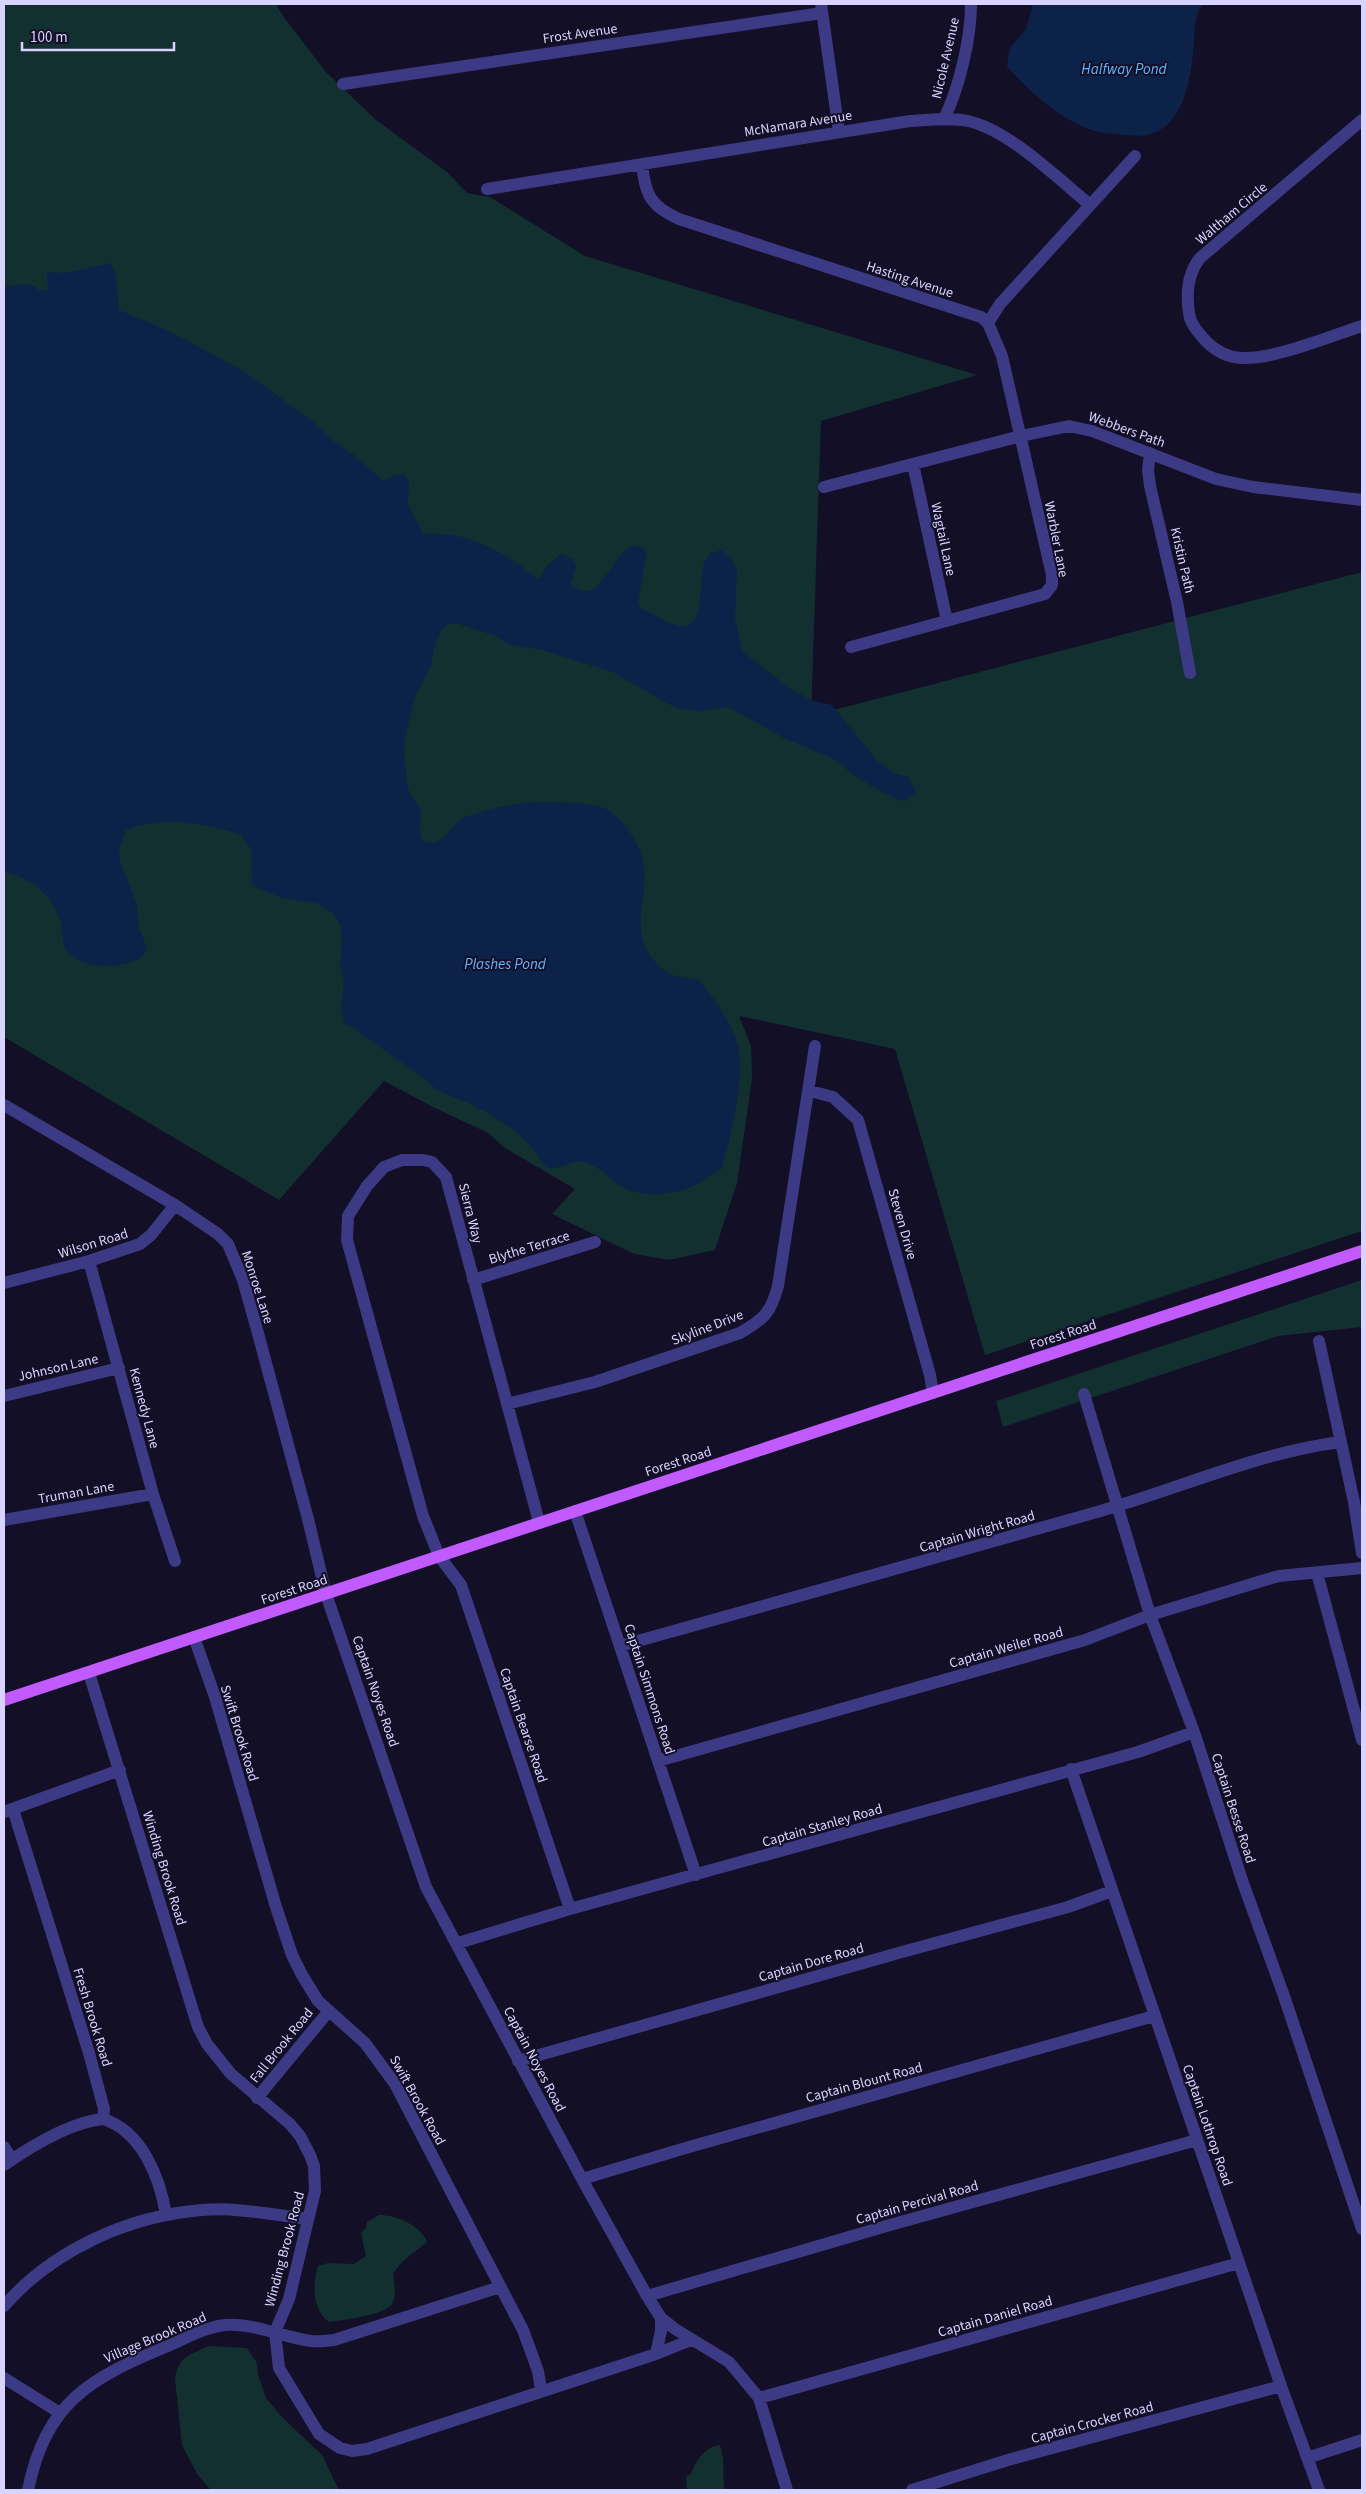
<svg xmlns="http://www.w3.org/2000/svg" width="1366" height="2494" viewBox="0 0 1366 2494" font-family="'Source Sans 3',sans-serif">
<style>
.green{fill:#12302f}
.water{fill:#0c2248}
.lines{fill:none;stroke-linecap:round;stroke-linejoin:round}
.minor{stroke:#3d3a85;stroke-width:12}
.major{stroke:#c25bff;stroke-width:12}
.labels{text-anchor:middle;stroke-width:4;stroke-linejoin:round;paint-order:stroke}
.street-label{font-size:14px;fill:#d9d4ff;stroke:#130f26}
.water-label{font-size:15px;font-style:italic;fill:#62b6ff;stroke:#130f26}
</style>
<rect width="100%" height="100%" fill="#130f26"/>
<path class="green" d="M4,4H276L283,16L326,72L376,120L447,172L467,193L490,197L585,256L977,375L821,421L811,716L1362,572V1231L985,1355L895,1049L739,1016L751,1046L752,1079L737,1183L715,1250L669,1260L634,1254L552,1214L575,1189L505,1148L488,1133L431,1106L384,1081L279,1200L4,1037Z
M1362,1280V1327L1278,1336L1003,1427L996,1401Z
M379,2215C396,2215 421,2225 427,2242L403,2261L393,2273C394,2282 397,2296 392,2304C385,2315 343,2320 329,2322C312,2309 312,2285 318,2266L328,2263L354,2264L366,2256L361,2233L366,2228L367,2222Z
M209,2346L247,2348L257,2363L258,2375L266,2398L283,2418L322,2455L339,2490H211L197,2474L182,2445L175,2379C178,2356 190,2355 209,2346Z
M720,2445L723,2458L724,2490H687L686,2477L691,2474C695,2461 705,2447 720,2445Z"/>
<path class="water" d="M1033,4H1203C1194,15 1195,30 1194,44C1191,75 1186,123 1151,134C1138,138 1125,134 1113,134C1076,134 1029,93 1007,66L1010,48L1026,29Z
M110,263L116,276L119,310L173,333L245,372L315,423L333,441L354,455L383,481L396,475H405L409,481L408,503L423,534C468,530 506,553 539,580L547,566L561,554L572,558L576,567L571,584C606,616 615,526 645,550L646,557L638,603L641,609C654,613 666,624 680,626C706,629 699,582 703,567C704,562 708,557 710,553L722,550L732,560L737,569L735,619L743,652L789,688L811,700L832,705L878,762L894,773L908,777L917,793L906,801L898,800L859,779L834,759L786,739L728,707L700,711L676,708L613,672L542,650L508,644L496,636L459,624H449L442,628L436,642L430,667L415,697L406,733L404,754L408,789L421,812L420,832L423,841C446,850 450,821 468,816C485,810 506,805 523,803C537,801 595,802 606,809C621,819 638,839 642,857C652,896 626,926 655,962C660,967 667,974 673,975C681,978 691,978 699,980C714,999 730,1019 737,1043C747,1073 730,1138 722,1169C713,1172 707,1178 699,1183C678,1195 644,1199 622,1187C610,1179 599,1166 584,1162C570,1160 561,1170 547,1168C536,1155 528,1140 514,1130C499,1119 480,1108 463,1101C449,1095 437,1092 426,1080L352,1027L344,1023L341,1008L344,982L340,964L342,937L340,925L333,913L316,903L283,898L264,891L252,884L251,849L241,834C204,824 163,815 126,830L119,850L120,861L137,905L139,928L147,948C141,971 86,970 71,956C61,947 63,932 60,920C52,894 29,876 4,872V287C16,286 29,280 39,290H48L47,272L66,273Z"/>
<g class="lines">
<path class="minor" d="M821,4L839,132
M343,84L822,13
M944,119C959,88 971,39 971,4
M1362,120L1200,258C1187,274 1186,293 1189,313C1190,323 1197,331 1204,339C1214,350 1228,358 1244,358C1275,359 1331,336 1362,326
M642,164C645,194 650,206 679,219L981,317L988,323L1000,304L1135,156
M487,189L910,121C929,120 950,117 968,121C1009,130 1057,178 1089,204
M1150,453L1148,470L1150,486L1177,602L1190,673
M913,464L947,621
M824,487L1021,436L1069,426L1092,431L1216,479L1253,487L1362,500
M851,647L1045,594L1052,585V575L1002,356L988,323
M810,1091L833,1097L858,1120L930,1375L933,1393
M4,1105L175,1205L218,1234L228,1244L243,1280L256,1326L308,1519L326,1594L426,1887L582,2179L647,2296L661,2318L675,2329L729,2362L759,2398L787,2490
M89,1261L153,1494L175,1561
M473,1280L595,1242
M4,1283L89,1261L140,1244L151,1235L175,1205
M1319,1341L1354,1502L1362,1553
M1084,1394L1150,1615L1194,1732L1243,1883L1284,1996L1362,2229
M4,1396L119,1368
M507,1404L595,1382L740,1333C763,1320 771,1313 778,1286L815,1046
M575,1511L696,1875
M4,1520L153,1494
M539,1522L446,1177L432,1162L423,1160H402L384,1167L367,1186L348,1216L347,1240L423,1516L439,1556L461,1585L570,1909
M1317,1573L1362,1740
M194,1637L215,1697L276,1907L292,1955L302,1975L318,2001L365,2043L395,2084L523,2330L538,2371L541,2390
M620,1646C779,1601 938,1558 1097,1512C1178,1489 1257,1453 1340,1442
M89,1673L198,2027L207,2044L231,2074L290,2124L300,2136L310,2155L314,2166L315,2191L289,2299L275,2332L279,2368L319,2434L340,2448L352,2451L367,2449L656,2354L691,2340
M658,1761L1085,1640L1150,1615L1265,1580L1279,1576L1362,1568
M1071,1769L1281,2386L1319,2490
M13,1809L89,2053L104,2109L103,2119C142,2131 160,2178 166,2215
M4,1812L120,1770
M458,1943L570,1909L1138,1752L1194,1732
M518,2061L902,1952L1068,1907L1112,1891
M257,2098L328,2012
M4,2147L12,2159
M4,2165C30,2147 71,2122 103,2119
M582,2179L689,2147L1154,2016
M647,2296L890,2225L1197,2140
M4,2306C53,2250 128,2216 202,2210C237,2207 273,2215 308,2219
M656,2354L661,2331V2318
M4,2378L60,2413
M759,2398L1239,2263
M1307,2458L1362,2440
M28,2490C46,2402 90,2378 168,2346C186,2338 206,2327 225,2325C254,2323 282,2337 311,2341C318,2342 326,2341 334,2340L500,2287
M912,2490L1008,2460L1281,2386"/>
<path class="major" d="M4,1700L1362,1251"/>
</g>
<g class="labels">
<g class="street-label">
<text transform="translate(580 33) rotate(-8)" y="5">Frost Avenue</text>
<text transform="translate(945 58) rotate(-77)" y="5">Nicole Avenue</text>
<text transform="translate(798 123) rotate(-9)" y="5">McNamara Avenue</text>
<text transform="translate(1231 213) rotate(-40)" y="5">Waltham Circle</text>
<text transform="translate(910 279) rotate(18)" y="5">Hasting Avenue</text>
<text transform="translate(1127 429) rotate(20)" y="5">Webbers Path</text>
<text transform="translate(944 539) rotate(78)" y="5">Wagtail Lane</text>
<text transform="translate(1057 539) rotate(79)" y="5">Warbler Lane</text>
<text transform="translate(1183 560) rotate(77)" y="5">Kristin Path</text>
<text transform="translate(471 1213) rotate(76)" y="5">Sierra Way</text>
<text transform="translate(903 1224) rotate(74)" y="5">Steven Drive</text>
<text transform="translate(93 1243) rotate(-17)" y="5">Wilson Road</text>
<text transform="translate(529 1247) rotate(-17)" y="5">Blythe Terrace</text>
<text transform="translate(258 1287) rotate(72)" y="5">Monroe Lane</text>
<text transform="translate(707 1327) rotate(-21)" y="5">Skyline Drive</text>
<text transform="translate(1063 1334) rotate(-18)" y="5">Forest Road</text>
<text transform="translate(58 1367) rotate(-13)" y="5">Johnson Lane</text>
<text transform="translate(145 1408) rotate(75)" y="5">Kennedy Lane</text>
<text transform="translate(678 1461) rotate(-18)" y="5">Forest Road</text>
<text transform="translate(76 1492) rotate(-10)" y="5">Truman Lane</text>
<text transform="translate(977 1531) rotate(-16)" y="5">Captain Wright Road</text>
<text transform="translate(294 1589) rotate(-18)" y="5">Forest Road</text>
<text transform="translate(1006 1647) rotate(-16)" y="5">Captain Weiler Road</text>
<text transform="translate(650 1689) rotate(72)" y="5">Captain Simmons Road</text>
<text transform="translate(376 1691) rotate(71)" y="5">Captain Noyes Road</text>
<text transform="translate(524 1725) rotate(71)" y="5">Captain Bearse Road</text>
<text transform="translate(240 1733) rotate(73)" y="5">Swift Brook Road</text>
<text transform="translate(1234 1808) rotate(72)" y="5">Captain Besse Road</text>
<text transform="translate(822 1825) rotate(-16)" y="5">Captain Stanley Road</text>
<text transform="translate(165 1868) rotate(73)" y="5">Winding Brook Road</text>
<text transform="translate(811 1962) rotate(-16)" y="5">Captain Dore Road</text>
<text transform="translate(93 2017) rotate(73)" y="5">Fresh Brook Road</text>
<text transform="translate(281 2045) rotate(-51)" y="5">Fall Brook Road</text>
<text transform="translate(535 2059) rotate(62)" y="5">Captain Noyes Road</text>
<text transform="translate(864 2082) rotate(-15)" y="5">Captain Blount Road</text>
<text transform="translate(418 2100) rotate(61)" y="5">Swift Brook Road</text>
<text transform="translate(1208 2125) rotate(71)" y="5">Captain Lothrop Road</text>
<text transform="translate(917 2202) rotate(-16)" y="5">Captain Percival Road</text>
<text transform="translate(284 2249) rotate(-75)" y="5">Winding Brook Road</text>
<text transform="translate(995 2316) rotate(-16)" y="5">Captain Daniel Road</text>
<text transform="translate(155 2337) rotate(-23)" y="5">Village Brook Road</text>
<text transform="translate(1092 2422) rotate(-15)" y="5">Captain Crocker Road</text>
</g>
<g class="water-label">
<text x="1124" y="74">Halfway Pond</text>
<text x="505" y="969">Plashes Pond</text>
</g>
</g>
<rect width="1366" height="2494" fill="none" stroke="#d9d4ff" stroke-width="10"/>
<path d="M22 42v8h152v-8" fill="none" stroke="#d9d4ff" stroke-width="2.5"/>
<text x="30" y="42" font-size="15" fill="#d9d4ff" stroke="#130f26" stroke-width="4" paint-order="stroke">100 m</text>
</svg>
